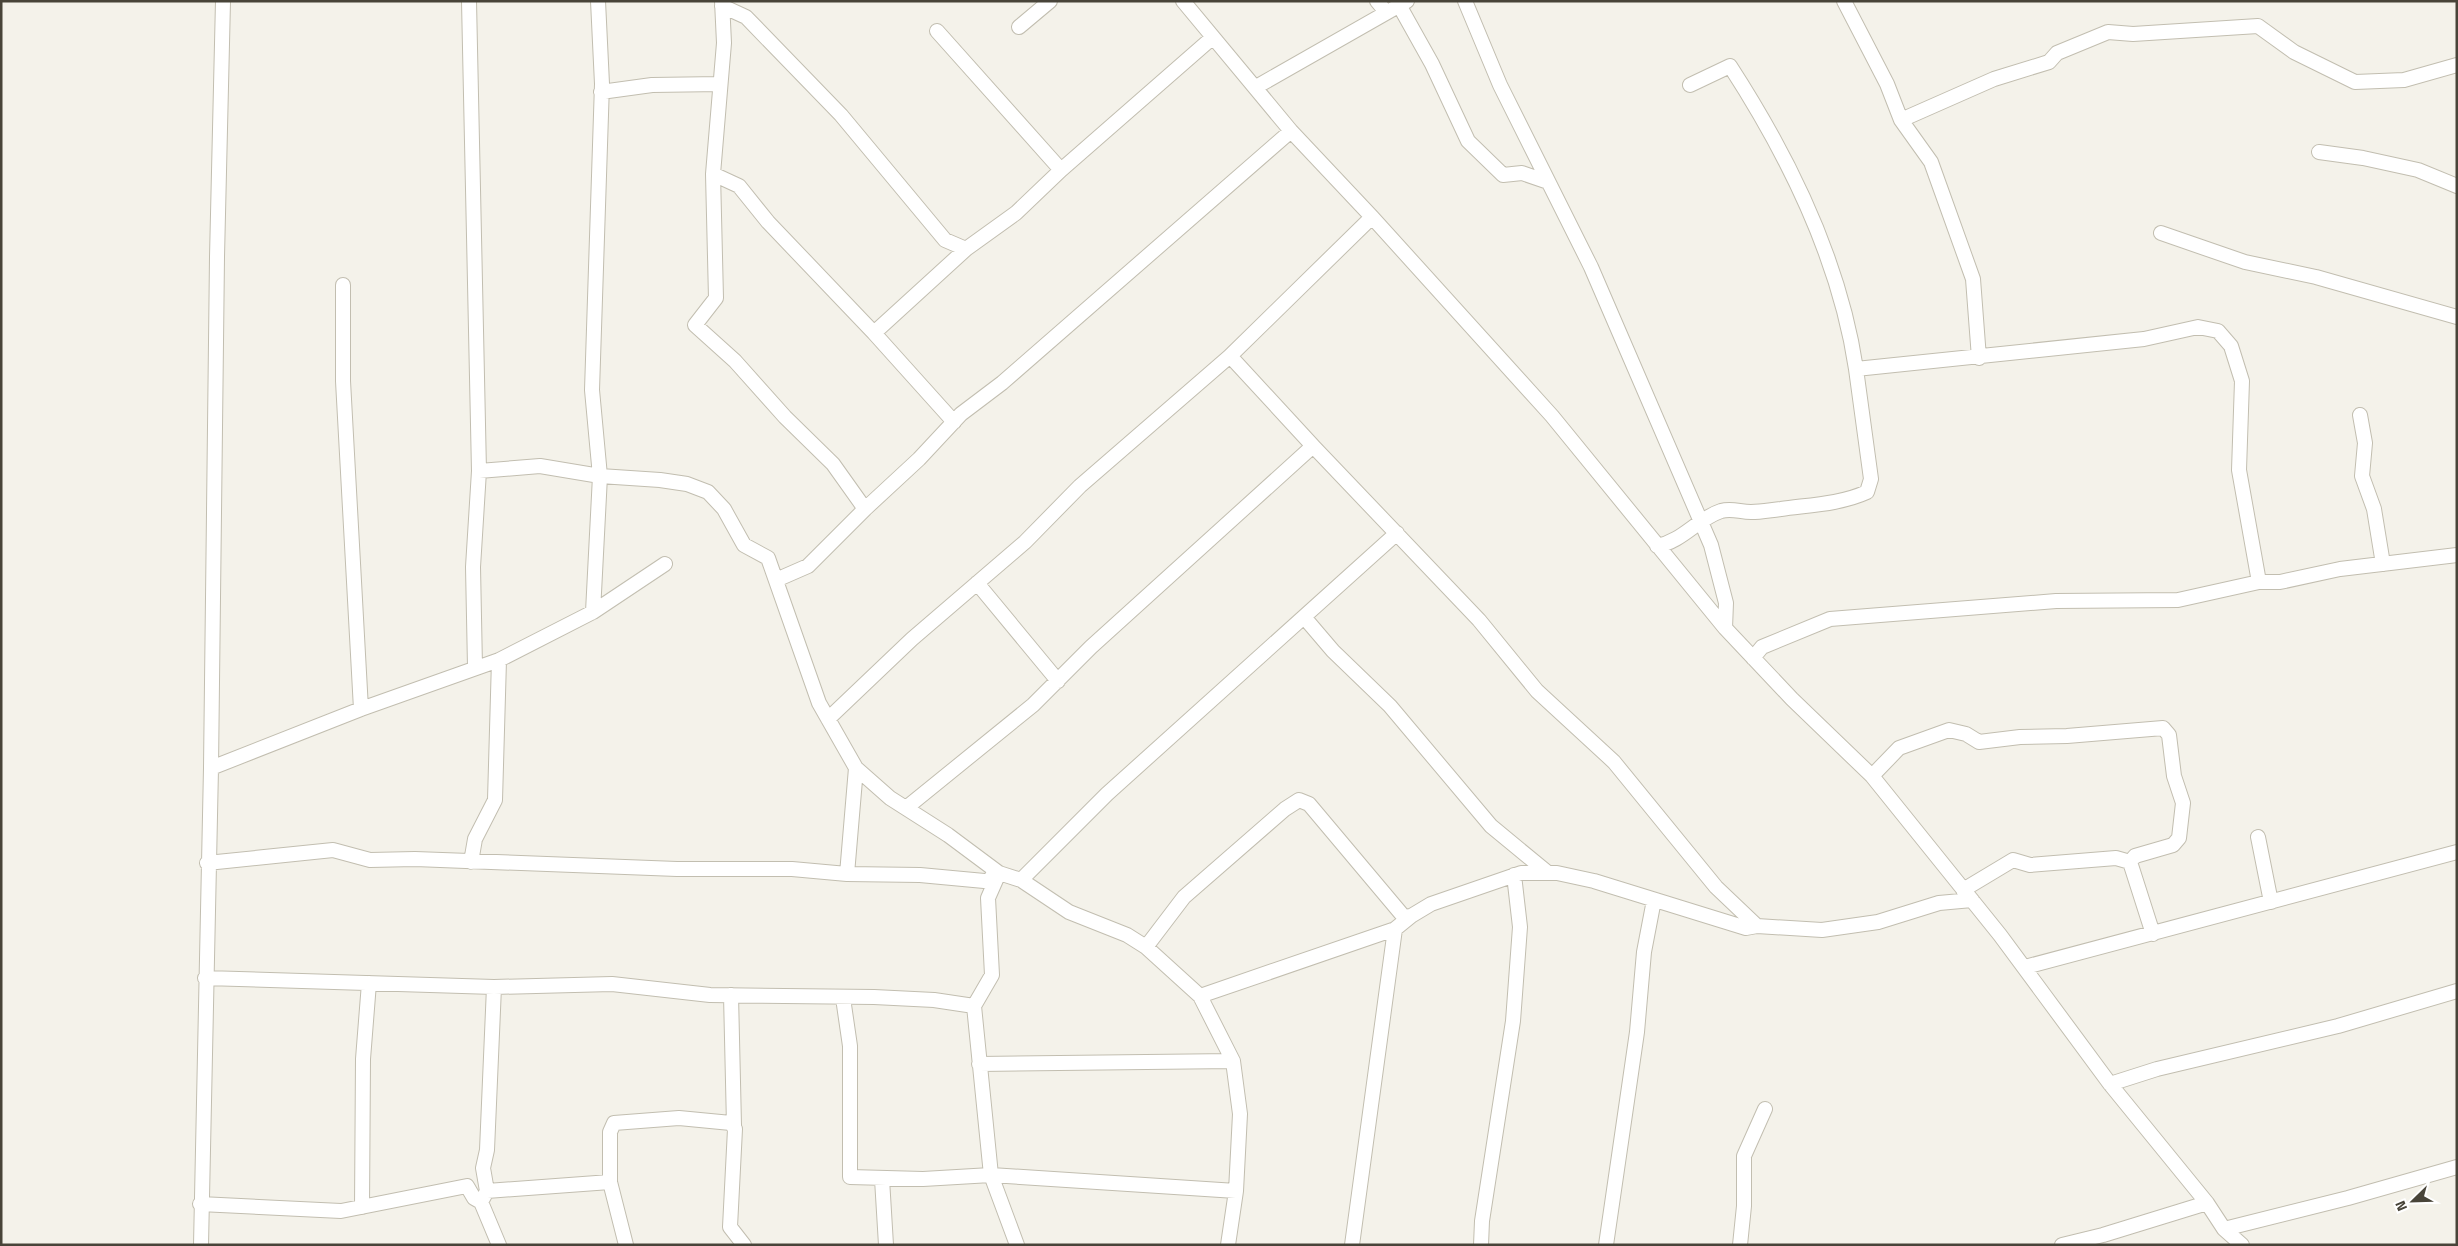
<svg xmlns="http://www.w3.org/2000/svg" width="2458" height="1246" viewBox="0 0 2458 1246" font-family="'Titillium Web',sans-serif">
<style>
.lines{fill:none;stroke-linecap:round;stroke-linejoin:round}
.minor-casing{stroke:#c2beb0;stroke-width:16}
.minor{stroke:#fff;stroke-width:14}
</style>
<rect width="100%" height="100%" fill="#f4f2ea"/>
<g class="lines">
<g class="minor-casing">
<path id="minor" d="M469,1L479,471L473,567L475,667
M722,1L724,43L713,174L716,298L695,325L735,361L785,417L833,464L865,509L808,566L776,580
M1183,1L1291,131L1372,217L1552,416L1725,628L1792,699L1872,776L2000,935L2110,1084L2207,1203L2224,1229L2242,1245
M1377,1L1386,12
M1465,1L1500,85L1591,267L1711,545L1726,603L1725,628
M1844,1L1887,84L1901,120L1931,162L1973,279L1979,358
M1399,5L1432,64L1468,141L1503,175L1522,173L1548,182
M722,6L746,17L841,115L945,240L966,249L1016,213L1061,170L1212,38
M1019,27L1050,1
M937,31L1061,170
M1690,85L1730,66C1789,157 1840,261 1856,369
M1256,87L1407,1
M601,92L652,85L720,84
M1901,120L1994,79L2049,62L2057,53L2108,32L2133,34L2258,26L2294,52L2355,82L2404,80L2457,65
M2319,152L2363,158L2418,170L2457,186
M713,174L739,186L768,222L874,333L966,249
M2161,233L2245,262L2316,277L2457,317
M343,285V381L361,709
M874,333L954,422
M2360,415L2365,443L2362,476L2374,509L2383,564
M1313,446L1479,620L1537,691L1614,762L1716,887L1757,926
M479,471L540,466L600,476L660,480L687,484L708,492L724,509L744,545L768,558L819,703L856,768L890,798L948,835L999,873L1021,880L1069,912L1127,935L1146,947L1200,996L1233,1061L979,1064
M865,509L919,459L961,414L1002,383L1291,131
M1657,546C1683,541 1697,519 1721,511C1732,508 1740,512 1751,512C1761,512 1771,510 1781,509C1809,505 1841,504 1867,492L1871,479L1856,369L2144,339L2198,327L2218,331L2231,346L2242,381L2239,470L2259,582H2280L2340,569L2457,555
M977,583L1058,681
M593,612L600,476L592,390L602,84L598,1
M1304,617L1333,651L1390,706L1491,826L1548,873
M1753,658L1762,647L1830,619L2056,601L2178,600L2259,582
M828,719L912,639L1025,542L1080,486L1230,356
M211,768L361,709L499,660L593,612L665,564
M1872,776L1899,748L1949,730L1966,734L1979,742L2020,737L2067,736L2163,728L2169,735L2174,776L2183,803L2179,838L2173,845L2135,856L2130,862L2153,934
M906,808L1033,705L1091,647L1313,446L1230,356L1372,217
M2258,837L2271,902
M471,862L475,839L495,800L499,660
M207,863L333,850L370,860L415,859L677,869H792L847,874L920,875L995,882L992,876
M847,874L856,768
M1021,880L1107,794L1397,533
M1963,890L2013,860L2030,865L2116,858L2130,862
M1146,947L1184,897L1285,809L1299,800L1309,804L1404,917L1411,916
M2025,967L2457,852
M205,978L494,987L612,984L710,995L874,997L934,1000L974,1006L992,975L988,898L999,873
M731,995L734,1125
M1200,996L1395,929L1411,916L1431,904L1521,873H1557L1594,881L1746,928L1757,926L1822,930L1878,922L1939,903L1972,900
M843,998L850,1046V1177L923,1179L991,1175L1236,1191
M974,1006L991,1175L1017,1245
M2110,1084L2157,1069L2338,1026L2457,991
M882,1179L886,1245
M610,1182V1132L614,1123L679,1118L731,1123L735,1129L730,1227L744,1245
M487,1191L610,1182L626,1245
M481,1202L487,1191L483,1168L487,1150L494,987
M200,1204L341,1211L467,1186L474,1198L481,1202L499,1245
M362,1207L363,1059L369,983
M2224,1229L2348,1198L2457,1167
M201,1245L211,768L217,257L223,1
M1228,1245L1236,1191L1240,1114L1233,1061
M1352,1245L1395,929
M1481,1245L1482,1221L1513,1021L1520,927L1514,875
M1606,1245L1637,1032L1644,952L1654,900
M1740,1245L1744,1206V1156L1765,1109
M2062,1245L2103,1235L2207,1203"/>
</g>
<use href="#minor" class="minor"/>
</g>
<rect width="2458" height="1246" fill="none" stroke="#484439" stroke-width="5"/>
<g transform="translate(2413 1201) rotate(247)" stroke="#ffffff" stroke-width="4" paint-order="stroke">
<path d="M0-4L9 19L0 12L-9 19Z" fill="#484439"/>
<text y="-8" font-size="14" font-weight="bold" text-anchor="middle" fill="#484439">N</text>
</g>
</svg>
